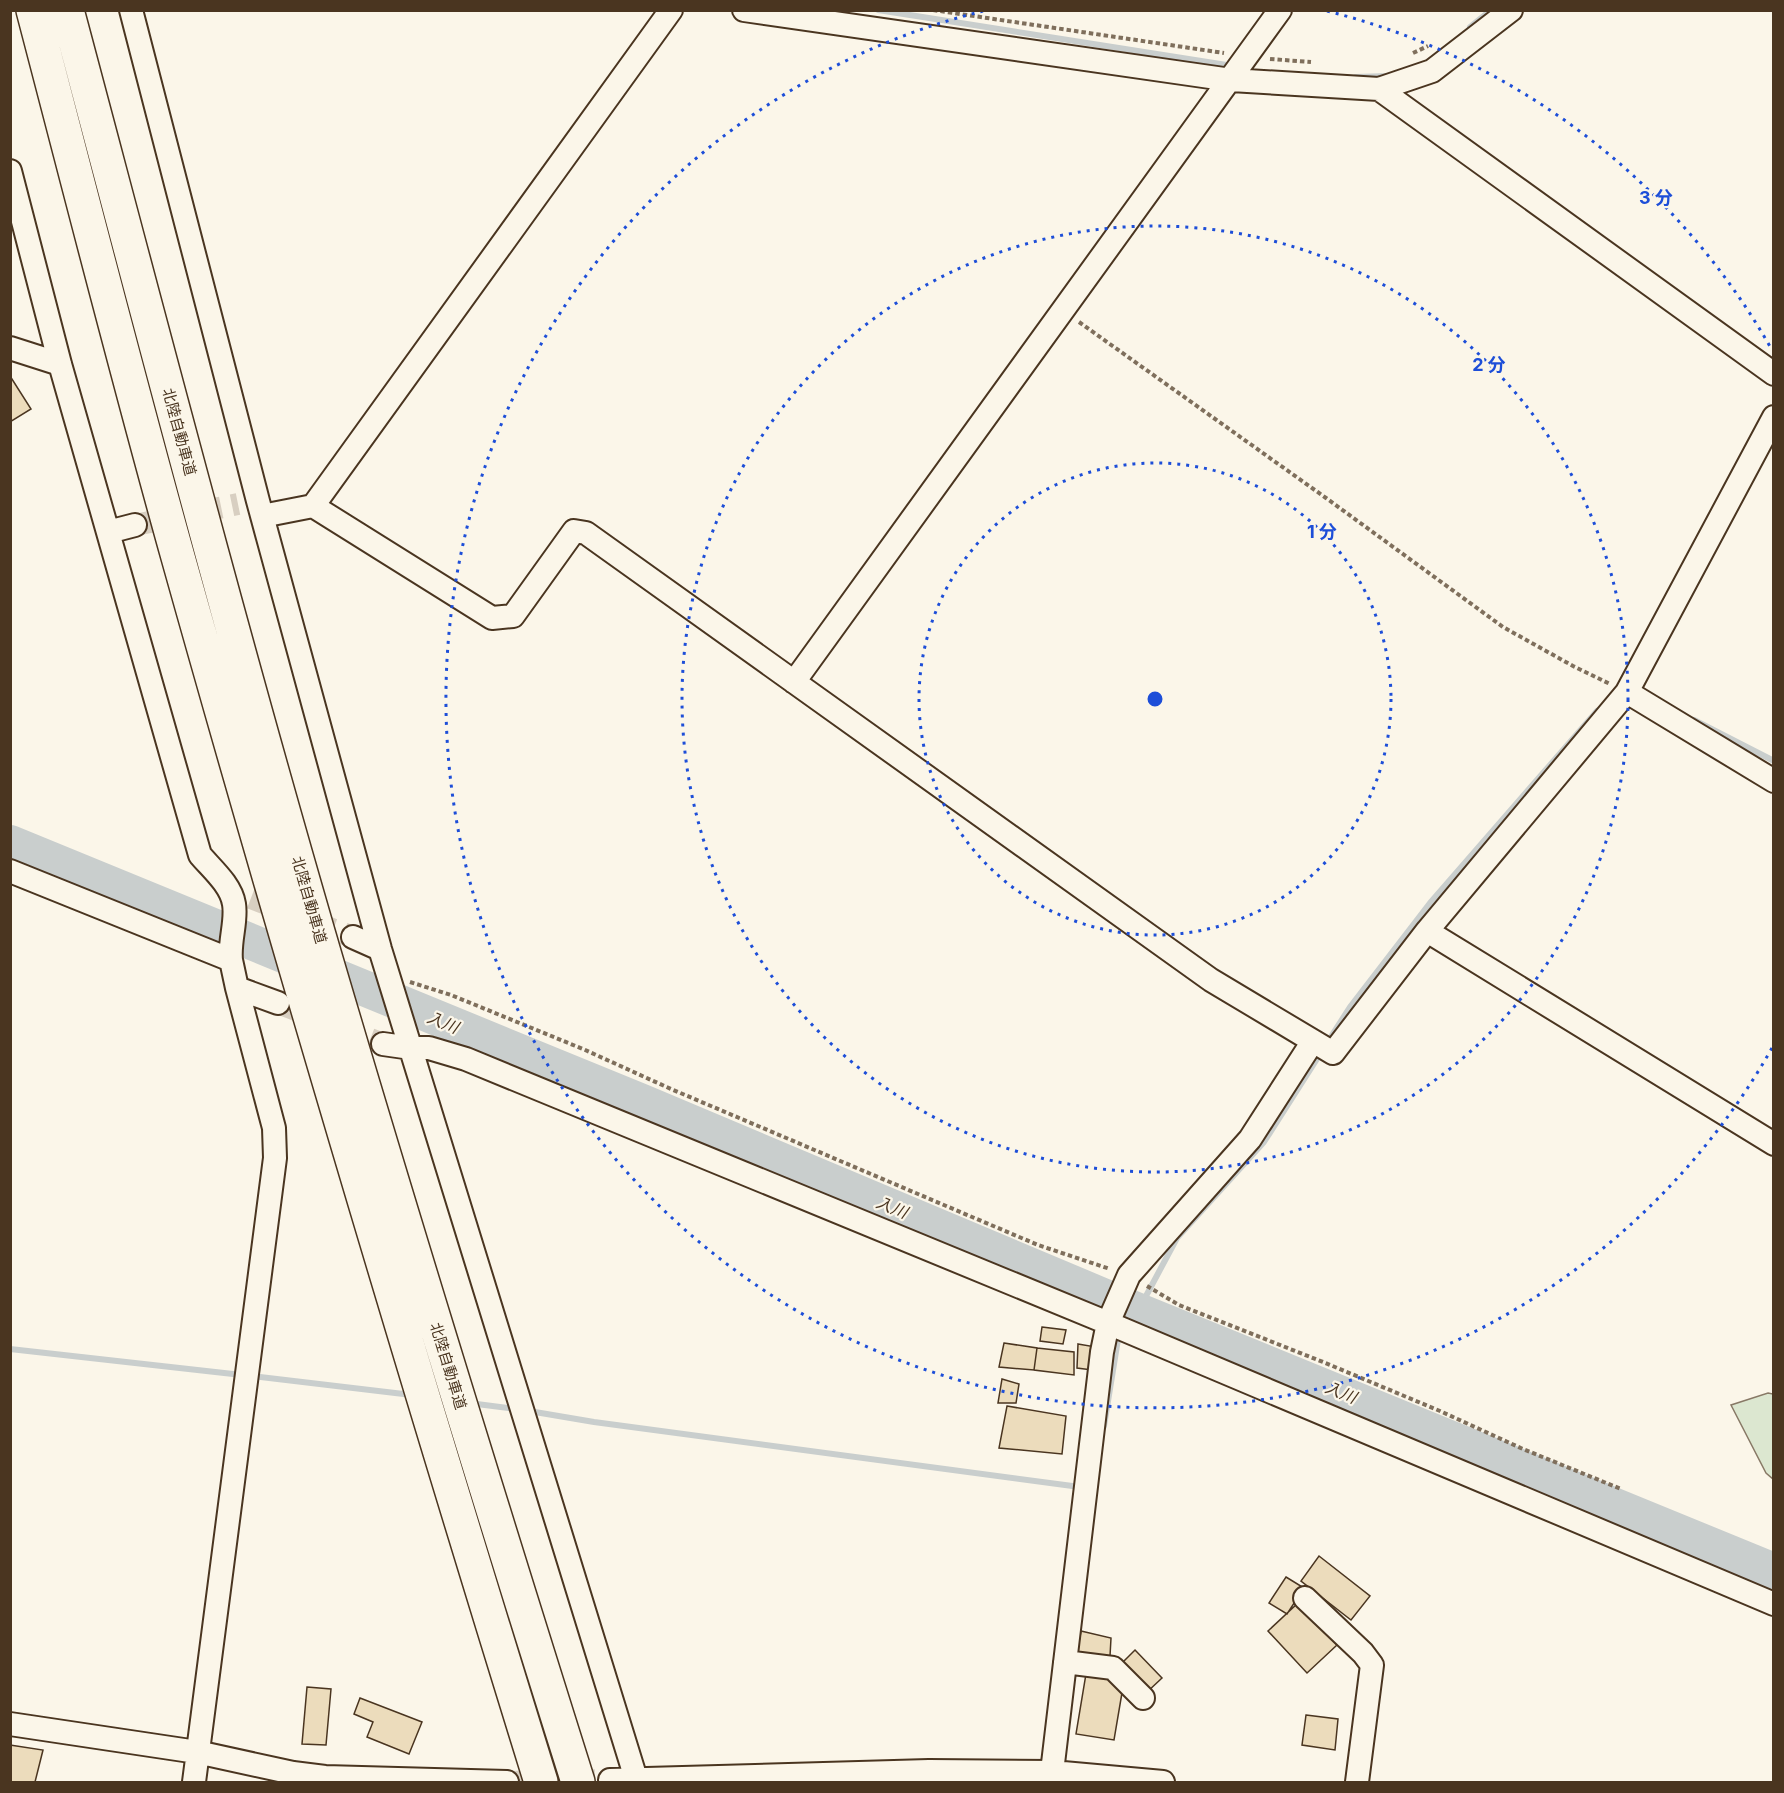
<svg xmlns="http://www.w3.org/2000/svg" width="1784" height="1793" viewBox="0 0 1784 1793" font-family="Inter,'Noto Sans JP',sans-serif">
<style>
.green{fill:#dce7d0;stroke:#887966;stroke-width:1.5}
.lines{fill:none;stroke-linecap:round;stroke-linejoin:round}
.stream{stroke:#c9cecd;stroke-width:6}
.river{stroke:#c9cecd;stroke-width:36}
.building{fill:#ecdcbc;stroke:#4a3520;stroke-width:1.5}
.minor-tunnel{stroke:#d8cfc1;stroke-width:22;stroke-dasharray:22 11;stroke-linecap:butt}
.minor-casing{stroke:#4a3520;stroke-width:26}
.highway-casing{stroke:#4a3520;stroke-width:36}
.path{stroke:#7f6f5c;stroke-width:4;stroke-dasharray:4.5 3;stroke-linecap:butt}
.minor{stroke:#fbf6e9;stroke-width:22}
.highway{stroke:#fbf6e9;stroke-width:33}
.ring{fill:none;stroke:#1d4ed8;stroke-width:3;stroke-dasharray:3 6}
.labels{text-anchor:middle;stroke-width:4.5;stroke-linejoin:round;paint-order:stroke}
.street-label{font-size:15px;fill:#4a3520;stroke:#fbf6e9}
.water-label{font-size:16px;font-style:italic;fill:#4a3520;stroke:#fbf6e9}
.centre{fill:#1d4ed8;stroke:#fbf6e9;stroke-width:3}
.ring-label{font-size:18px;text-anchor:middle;font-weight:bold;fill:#1d4ed8;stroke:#fbf6e9;stroke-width:4.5;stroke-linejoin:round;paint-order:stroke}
</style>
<rect width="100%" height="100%" fill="#fbf6e9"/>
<path class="green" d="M1768,1393L1773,1394V1479L1766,1473L1731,1405Z"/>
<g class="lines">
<path class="stream" d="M878,10L1233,66
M1470,27L1491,10
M1356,77L1388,76
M1694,720L1774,761
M1138,1311L1177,1238L1264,1142L1350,1007L1430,903L1597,711
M1122,1323L1129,1307
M10,1349L242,1375
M252,1376L412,1395
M469,1403L516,1409
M529,1411L594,1422L1080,1487
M1104,1426L1119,1333"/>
<path class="river" d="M10,843L642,1102L1129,1307L1774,1571"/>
</g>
<path class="building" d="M10,376L31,409L10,422Z
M1042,1327L1066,1330L1063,1344L1040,1341Z
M1004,1343L1037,1348L1034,1370L999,1367Z
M1078,1344L1096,1347L1092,1370L1077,1368Z
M1037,1348L1074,1352V1375L1034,1370Z
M1002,1379L1019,1384L1016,1403H998Z
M1007,1406L1066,1416L1062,1454L999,1448Z
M1319,1556L1370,1596L1351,1620L1301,1581Z
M1286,1577L1304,1588L1287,1614L1269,1603Z
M1298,1603L1337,1645L1307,1673L1268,1631Z
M1081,1631L1111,1638L1110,1656L1077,1653Z
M1135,1650L1162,1678L1146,1693L1119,1666Z
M1086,1674L1124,1681L1114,1740L1076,1734Z
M307,1687L331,1689L326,1745L302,1744Z
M360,1698L422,1722L409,1754L367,1737L373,1722L354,1714Z
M1306,1715L1338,1719L1335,1750L1302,1745Z
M10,1745L43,1750L35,1782H10Z"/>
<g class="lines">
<path class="minor-tunnel" d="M135,525L238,504
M251,898L353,937
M278,1003L383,1044
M507,1782L610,1780"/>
<g class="minor-casing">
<path id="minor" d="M131,10L258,501L380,949L637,1782
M744,10L1231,80L1379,89L1432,71L1511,10
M1379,89L1774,374
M10,171L60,364L200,855C212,869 231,885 234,904C237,921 229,941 231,960
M10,348L60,364
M313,506L492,618L513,616L574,531L586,533L1211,980L1333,1053L1427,931L1627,692L1774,781
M262,516L313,506L671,10
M108,532L135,525
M794,682L1280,10
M1627,692L1774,417
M10,871L231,960L237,988L274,1128L275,1158L194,1782
M1427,931L1774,1144
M353,937L380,949
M237,988L278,1003
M383,1044L411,1048H429L466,1059L1108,1323L1774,1604
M1305,1598L1363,1653L1372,1665L1357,1782
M1065,1662L1113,1668L1143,1698
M10,1724L197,1752L293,1773L325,1777L507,1782
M1052,1772L1102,1352L1108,1323L1129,1275L1250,1139L1313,1041
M610,1780L929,1771L1052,1772L1163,1782"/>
</g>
<g class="highway-casing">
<path id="highway" d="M33,10C81,193 127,375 178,557C293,967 415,1375 541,1782
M67,10C149,318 229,626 318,932C401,1216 489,1499 578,1782"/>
</g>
<path class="path" d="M933,10L1224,53
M1413,53L1428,46
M1270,59L1311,62
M1079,322L1326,498L1503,627L1573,666L1610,684
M410,982L451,995L583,1049L671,1089L1038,1245L1110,1269
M1147,1286L1179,1305L1323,1362L1440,1411L1523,1449L1621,1489"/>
<use href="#minor" class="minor"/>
<use href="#highway" class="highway"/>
</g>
<g class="ring">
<circle cx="1155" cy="699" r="236"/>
<circle cx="1155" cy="699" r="473"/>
<path d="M1772 1048A709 709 0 1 1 983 11M1327 11A709 709 0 0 1 1772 350"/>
</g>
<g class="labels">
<g class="street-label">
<text transform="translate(179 432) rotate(75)" y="5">北陸自動車道</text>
<text transform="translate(309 900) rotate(74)" y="5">北陸自動車道</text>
<text transform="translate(448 1366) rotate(73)" y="5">北陸自動車道</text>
</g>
<g class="water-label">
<text transform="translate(443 1022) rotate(22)" y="6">入川</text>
<text transform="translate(892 1207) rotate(22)" y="6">入川</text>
<text transform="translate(1341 1392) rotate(22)" y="6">入川</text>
</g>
</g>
<circle cx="1155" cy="699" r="9" class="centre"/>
<g class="ring-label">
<text x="1656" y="204">3 分</text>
<text x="1489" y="371">2 分</text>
<text x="1322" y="538">1 分</text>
</g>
<rect width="1784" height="1793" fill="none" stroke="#4a3520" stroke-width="24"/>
</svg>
